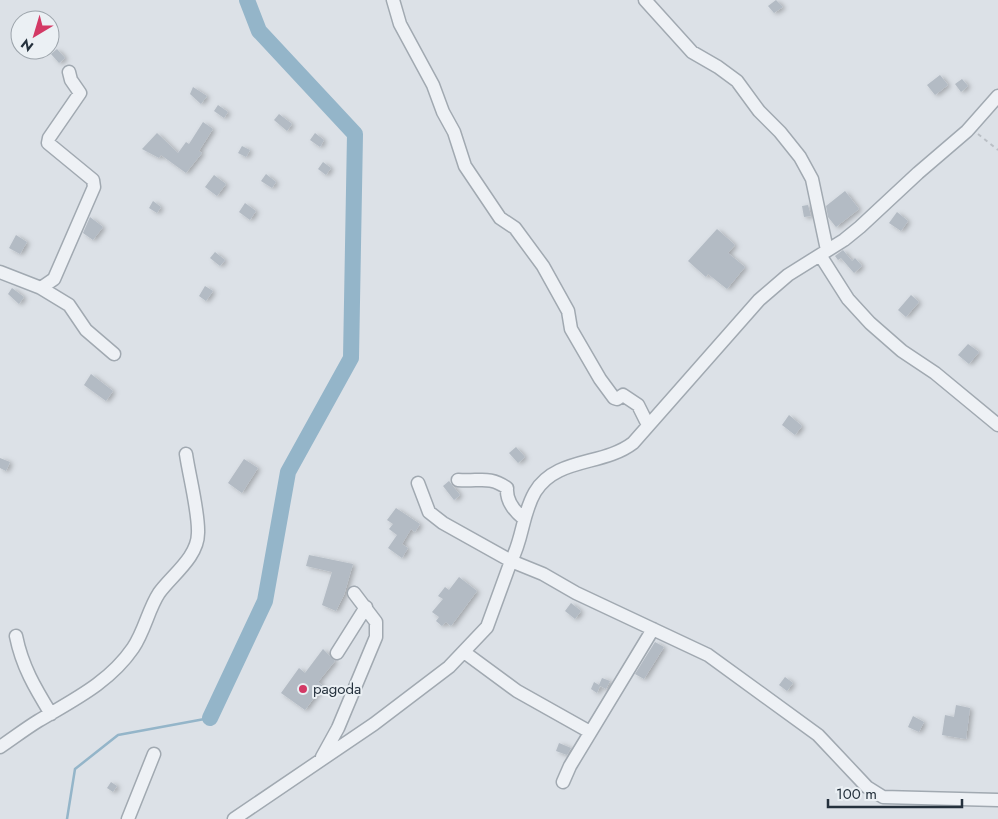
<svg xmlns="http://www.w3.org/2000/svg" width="998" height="819" viewBox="0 0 998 819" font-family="Jost,sans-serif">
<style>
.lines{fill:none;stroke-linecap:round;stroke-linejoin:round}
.stream{stroke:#94b5c9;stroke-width:2.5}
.river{stroke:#94b5c9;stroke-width:16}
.building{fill:#b3bbc4;filter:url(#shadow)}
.minor-casing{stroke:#a1a9b1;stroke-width:15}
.path{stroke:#babfc5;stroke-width:2;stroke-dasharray:4 4;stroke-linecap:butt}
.minor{stroke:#eef1f5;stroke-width:12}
.poi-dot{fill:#d33965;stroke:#ebf0f4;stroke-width:2}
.labels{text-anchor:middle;stroke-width:4;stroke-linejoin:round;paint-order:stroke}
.poi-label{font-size:15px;fill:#25313d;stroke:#ebf0f4;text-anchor:start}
</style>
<defs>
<filter id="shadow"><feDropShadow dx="3" dy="1.5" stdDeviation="2.5" flood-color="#0004"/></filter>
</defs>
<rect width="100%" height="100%" fill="#dce1e7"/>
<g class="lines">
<path class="stream" d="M67,819L75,769L118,735L210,718"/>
<path class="river" d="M210,718L265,601L288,472L351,358L355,134L259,31L247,0"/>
</g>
<path class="building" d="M776,0L783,7L774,13L768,6Z
M57,49L65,58L59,63L51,54Z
M940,75L948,85L935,95L927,85Z
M962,79L968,86L961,92L955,84Z
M193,87L207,96L201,104L190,94Z
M218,105L228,112L224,118L214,111Z
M279,114L292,124L287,131L274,120Z
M203,122L213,129L199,151L202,153L186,173L161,155L159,158L142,149L157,133L178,153L186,142L189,144Z
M315,133L324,140L320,147L310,140Z
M242,146L250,150L246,157L238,153Z
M323,162L331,168L326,175L318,169Z
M266,174L276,182L272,188L261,181Z
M214,175L226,184L217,196L205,187Z
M845,191L859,209L836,227L828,217L826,206Z
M153,201L161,207L157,213L149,208Z
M245,203L256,211L250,220L239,212Z
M808,205L811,216L804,217L802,206Z
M897,212L908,221L901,231L889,223Z
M90,217L103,227L93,240L83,233Z
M717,229L735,245L728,253L745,267L727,289L708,274L706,277L688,261Z
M16,235L27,242L20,254L9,248Z
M843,250L852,261L855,258L862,266L854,273L841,258L838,260L835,256Z
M215,252L225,260L220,266L210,258Z
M205,286L213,291L206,301L199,296Z
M12,288L24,297L19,304L8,294Z
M911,295L919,302L906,317L898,310Z
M968,344L979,352L969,364L958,355Z
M91,374L113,391L106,401L84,385Z
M789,415L802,426L795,435L782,425Z
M516,447L525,457L518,463L509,453Z
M0,458L10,462L6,471L0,468Z
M244,459L258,468L242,493L228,483Z
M449,481L460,495L454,500L443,486Z
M396,508L420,524L415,532L411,529L402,544L408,548L402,558L388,548L397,535L389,529L393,524L387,520Z
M309,555L353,564L344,595L336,611L322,605L332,572L306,566Z
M459,577L477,591L451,626L446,622L442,626L436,621L439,617L432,612L443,599L438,596L445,587L449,590Z
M571,603L581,611L575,619L565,611Z
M655,642L664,647L644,679L635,674Z
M323,649L335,661L318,682L323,686L305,710L281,693L299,668L305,673Z
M785,677L793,683L787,691L779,685Z
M602,678L610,681L606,689L600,686L597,693L591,689L594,682L599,685Z
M956,705L970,708L966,739L942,735L945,715L954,717Z
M913,716L924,722L919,732L908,727Z
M559,743L571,748L567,755L556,751Z
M111,782L117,786L113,792L107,788Z"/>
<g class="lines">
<g class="minor-casing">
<path id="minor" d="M393,0L400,24L433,85L443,112L454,132L465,166L500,218L515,228L543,266L568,311L571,329L600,379L614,398L617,399L623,395L638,405L648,425
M645,0L692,52L718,67L737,81L759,111L780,132L800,157L812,179L827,250
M998,96L967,131L918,173L860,227L844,240L788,275L759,300L633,443C603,466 556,457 535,492C522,514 523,539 511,561L543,574L576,593L708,655L818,735L867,787L883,797L998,800
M820,255L848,299L870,323L902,351L935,373L998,425
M0,272L41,288L69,305L86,330L114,354
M41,288L54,279L94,187L93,180L48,143L49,138L80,93L71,80L69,72
M458,480C479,482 489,475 507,488C506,501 514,511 524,519
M16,636C22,666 35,688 51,714
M464,652L517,691L590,732
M337,653L366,607
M0,747C12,739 25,729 38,721C73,700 109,683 133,648C145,630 148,610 159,593C172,575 198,557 198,533C199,513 189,475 186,454
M322,757L338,728L376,637V622L354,593
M563,782L570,766L653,629
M128,819L154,754
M234,819L374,724L449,667L487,627L511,561L443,523L429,512L418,483"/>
</g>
<path class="path" d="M978,134L998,150"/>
<use href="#minor" class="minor"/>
</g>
<circle class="poi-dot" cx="303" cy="689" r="5"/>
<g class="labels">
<g class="poi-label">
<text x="313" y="694">pagoda</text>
</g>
</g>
<g transform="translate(35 35) rotate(218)"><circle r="24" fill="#ebf0f4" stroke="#9ca4ab"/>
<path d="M0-4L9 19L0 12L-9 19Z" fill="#d33965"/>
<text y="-8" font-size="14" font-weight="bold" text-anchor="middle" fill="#25313d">N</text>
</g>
<path d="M828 799v8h134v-8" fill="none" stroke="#25313d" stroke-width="2.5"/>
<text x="836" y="799" font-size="15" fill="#25313d" stroke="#ebf0f4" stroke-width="4" paint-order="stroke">100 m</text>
</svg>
